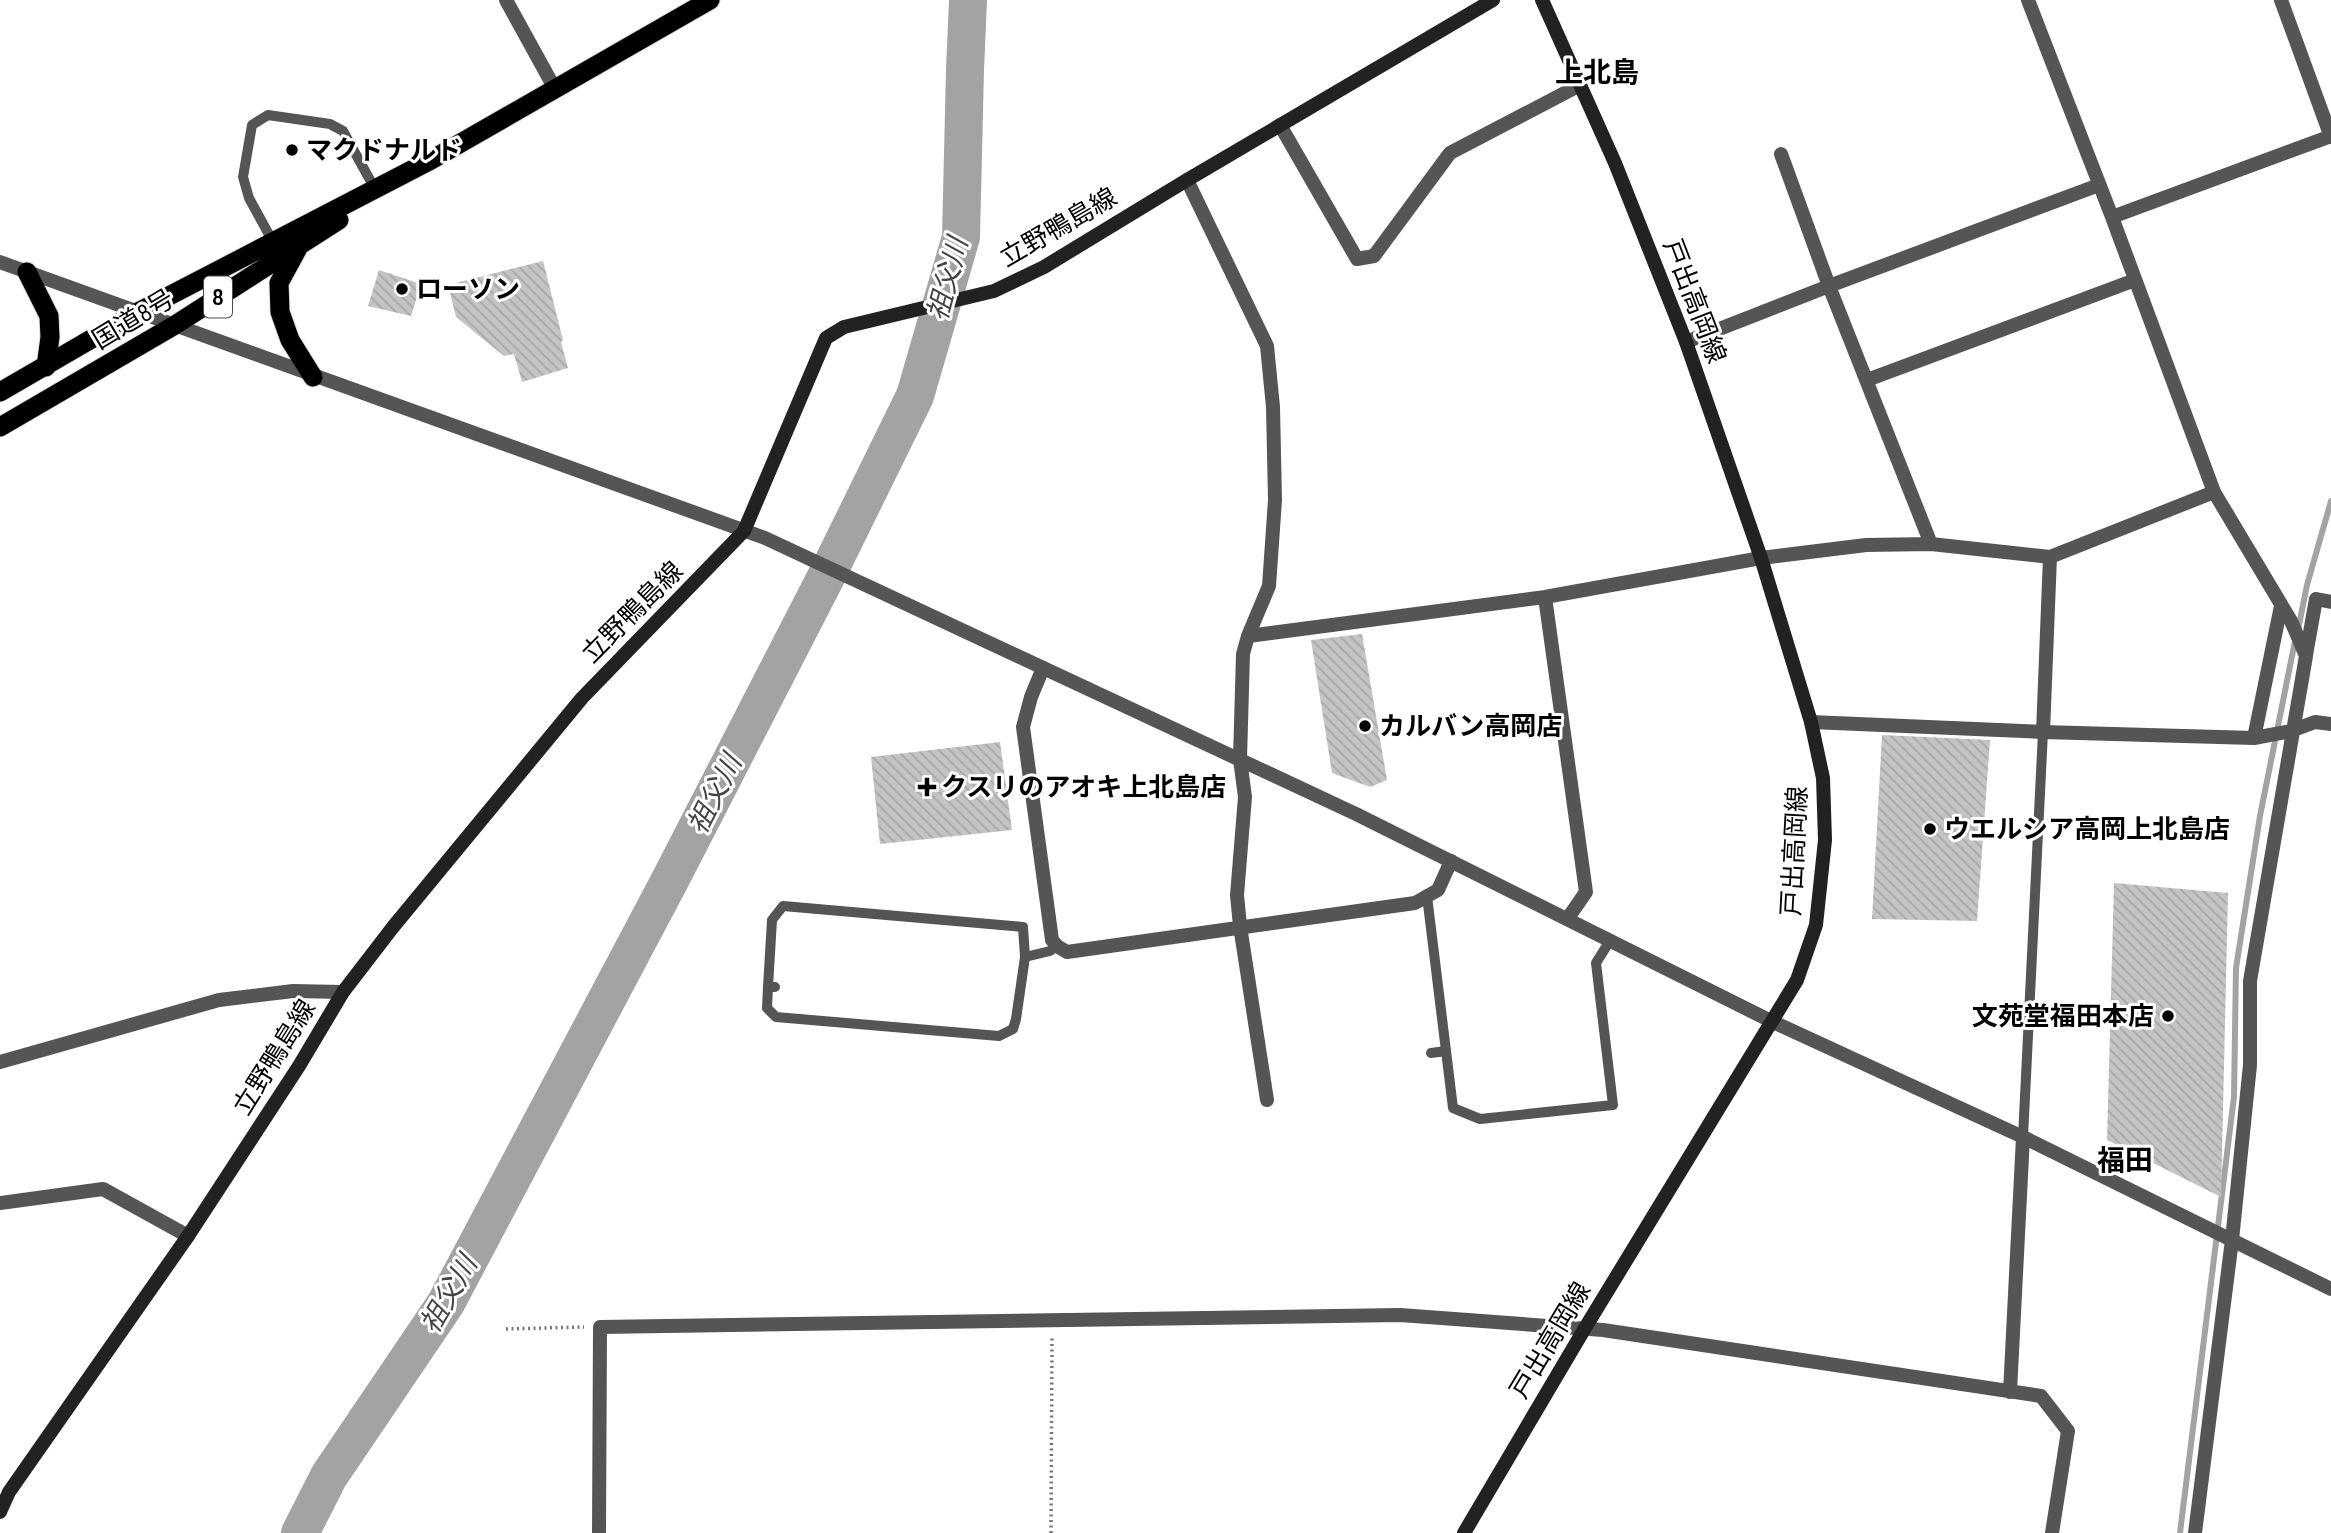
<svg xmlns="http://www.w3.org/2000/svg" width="2331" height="1533" viewBox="0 0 2331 1533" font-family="'Sofia Sans Condensed','Noto Sans JP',sans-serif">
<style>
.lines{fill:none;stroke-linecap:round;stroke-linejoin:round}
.stream{stroke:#a3a3a3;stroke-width:6}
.river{stroke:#a3a3a3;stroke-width:38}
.building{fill:url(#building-back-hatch)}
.trunk-casing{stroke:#dbdbdb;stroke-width:21}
.path{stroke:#777;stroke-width:3.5;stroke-dasharray:2 3.5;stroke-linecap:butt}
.service{stroke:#555;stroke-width:10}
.minor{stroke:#555;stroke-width:14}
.tertiary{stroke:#555;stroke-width:14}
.secondary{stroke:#222;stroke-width:14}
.trunk{stroke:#000;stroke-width:19}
.poi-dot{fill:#000;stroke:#fff;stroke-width:2.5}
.labels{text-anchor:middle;stroke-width:6;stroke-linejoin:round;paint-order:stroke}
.shield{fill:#fff;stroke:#4c4c4c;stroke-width:2}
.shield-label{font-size:24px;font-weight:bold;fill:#000}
.poi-label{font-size:26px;font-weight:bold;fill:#000;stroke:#fff;text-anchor:start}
.street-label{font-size:26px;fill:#000;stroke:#fff}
.neighbourhood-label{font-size:28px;font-weight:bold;fill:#000;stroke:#fff}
.water-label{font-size:28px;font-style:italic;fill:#444;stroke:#fff}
</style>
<defs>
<pattern id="building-back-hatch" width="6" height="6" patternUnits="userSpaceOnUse" patternTransform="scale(1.75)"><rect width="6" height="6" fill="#c4c4c4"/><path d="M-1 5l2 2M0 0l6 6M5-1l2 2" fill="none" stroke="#a7a7a7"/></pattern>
</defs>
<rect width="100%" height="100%" fill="#fff"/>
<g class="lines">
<path class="stream" d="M2298,630L2307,585L2331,501
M2180,1533L2234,1097L2236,968L2260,816L2295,641"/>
<path class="river" d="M300,1533L329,1476L446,1303L670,880L828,573L915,396L961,237L965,70L968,0"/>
</g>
<path class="building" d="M543,261L563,340L561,342L568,368L522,382L514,354L504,356L456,317L448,285Z
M379,270L421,284L411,316L368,306Z
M1362,634L1387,780L1370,787L1332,773L1311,640Z
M1882,735L1990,740L1977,921L1872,919Z
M1000,742L1012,830L880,844L871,757Z
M2114,883L2228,893L2221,1197L2107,1140Z"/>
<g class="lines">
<g class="trunk-casing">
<path id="trunk" d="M298,248L279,283L280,312L290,340L313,377
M27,272L49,316L50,337L46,367
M0,392L138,312L431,160L710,0
M0,427L175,325L339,220"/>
</g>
<path class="path" d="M506,1329L584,1327
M1051,1533L1052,1336"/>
<path class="service" d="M273,242L249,198L243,177L252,125L268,115L330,124L343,131L375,189
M1427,896L1453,1108L1480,1119L1613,1105L1596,963L1611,939
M768,987L767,1008L776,1017L999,1036L1013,1029L1016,1019L1025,957
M775,987H768L772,920L783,906L1023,927L1025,957L1050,951L1057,946
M1431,1053L1446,1051
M2023,1137L2043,732"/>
<path class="minor" d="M506,0L555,89
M2028,0L2112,217L2214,492L2291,621L2306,656L2250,981V1065L2232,1240L2195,1533
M2281,0L2331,137
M1280,125L1357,259L1374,256L1450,153L1580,85
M1781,154L1829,286L1931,544
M1187,180L1267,346L1273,407L1275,500L1269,586L1248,636L1243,654L1240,759L1245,797L1237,895L1240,926L1267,1100
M2112,217L2331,136
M1686,342L1829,286L2099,185
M1867,380L2135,280
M1545,597L1586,892L1568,918
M1248,636L1545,597L1761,558L1866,545L1931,544L2050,557
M2306,655L2316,599L2331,602
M1043,668L1031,697L1023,727L1052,940L1057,946L1067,952L1415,903L1438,890L1451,861
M1811,722L2043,732L2254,738L2291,731L2315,722L2331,724
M2043,732L2050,557L2214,492
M2254,738L2281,606
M0,1062L219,1000L293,991L343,992
M0,1203L103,1189L188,1236
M2010,1392L2023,1137
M599,1533L600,1327L1400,1315L1603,1330L2041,1396L2068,1431L2052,1533"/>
<path class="tertiary" d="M0,262L765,538L1356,814L1773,1022L2023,1137L2331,1289"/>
<path class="secondary" d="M0,1512L9,1492L188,1236L299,1066L343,992L393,927L582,698L744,531L826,338L844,327L994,291L1044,267L1187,180L1493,0
M1464,1533L1585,1328L1797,980L1816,925L1825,840L1823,778L1811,722L1761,558L1686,342L1615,163L1542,0"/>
<use href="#trunk" class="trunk"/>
</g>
<g class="poi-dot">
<circle cx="292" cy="150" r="7"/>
<circle cx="402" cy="289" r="7"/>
<circle cx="1365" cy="726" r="7"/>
<path d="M923.5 776.5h7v7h7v7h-7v7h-7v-7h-7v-7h7z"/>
<circle cx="1930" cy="829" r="7"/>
<circle cx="2168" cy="1016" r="7"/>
</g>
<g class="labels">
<rect class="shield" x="204" y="276.5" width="28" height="41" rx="5"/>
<g class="shield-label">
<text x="218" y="305">8</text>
</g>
<g class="poi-label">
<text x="306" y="159">マクドナルド</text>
<text x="416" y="298">ローソン</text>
<text x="1379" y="735">カルバン高岡店</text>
<text x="941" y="796">クスリのアオキ上北島店</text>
<text x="1944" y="838">ウエルシア高岡上北島店</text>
<text x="2154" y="1025" text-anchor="end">文苑堂福田本店</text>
</g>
<g class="street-label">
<text transform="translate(1058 227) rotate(-30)" y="9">立野鴨島線</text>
<text transform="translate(1695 301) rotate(69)" y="9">戸出高岡線</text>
<text transform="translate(133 319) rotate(-31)" y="9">国道8号</text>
<text transform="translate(632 612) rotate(-45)" y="9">立野鴨島線</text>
<text transform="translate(1794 851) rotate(-87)" y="9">戸出高岡線</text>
<text transform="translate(274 1057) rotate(-58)" y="9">立野鴨島線</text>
<text transform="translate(1550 1340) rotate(-59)" y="9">戸出高岡線</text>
</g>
<g class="neighbourhood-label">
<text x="1597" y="82">上北島</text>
<text x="2125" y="1170">福田</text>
</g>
<g class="water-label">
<text transform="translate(947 279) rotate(-75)" y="10">祖父川</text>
<text transform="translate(714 794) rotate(-63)" y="10">祖父川</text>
<text transform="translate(448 1294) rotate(-60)" y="10">祖父川</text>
</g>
</g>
</svg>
